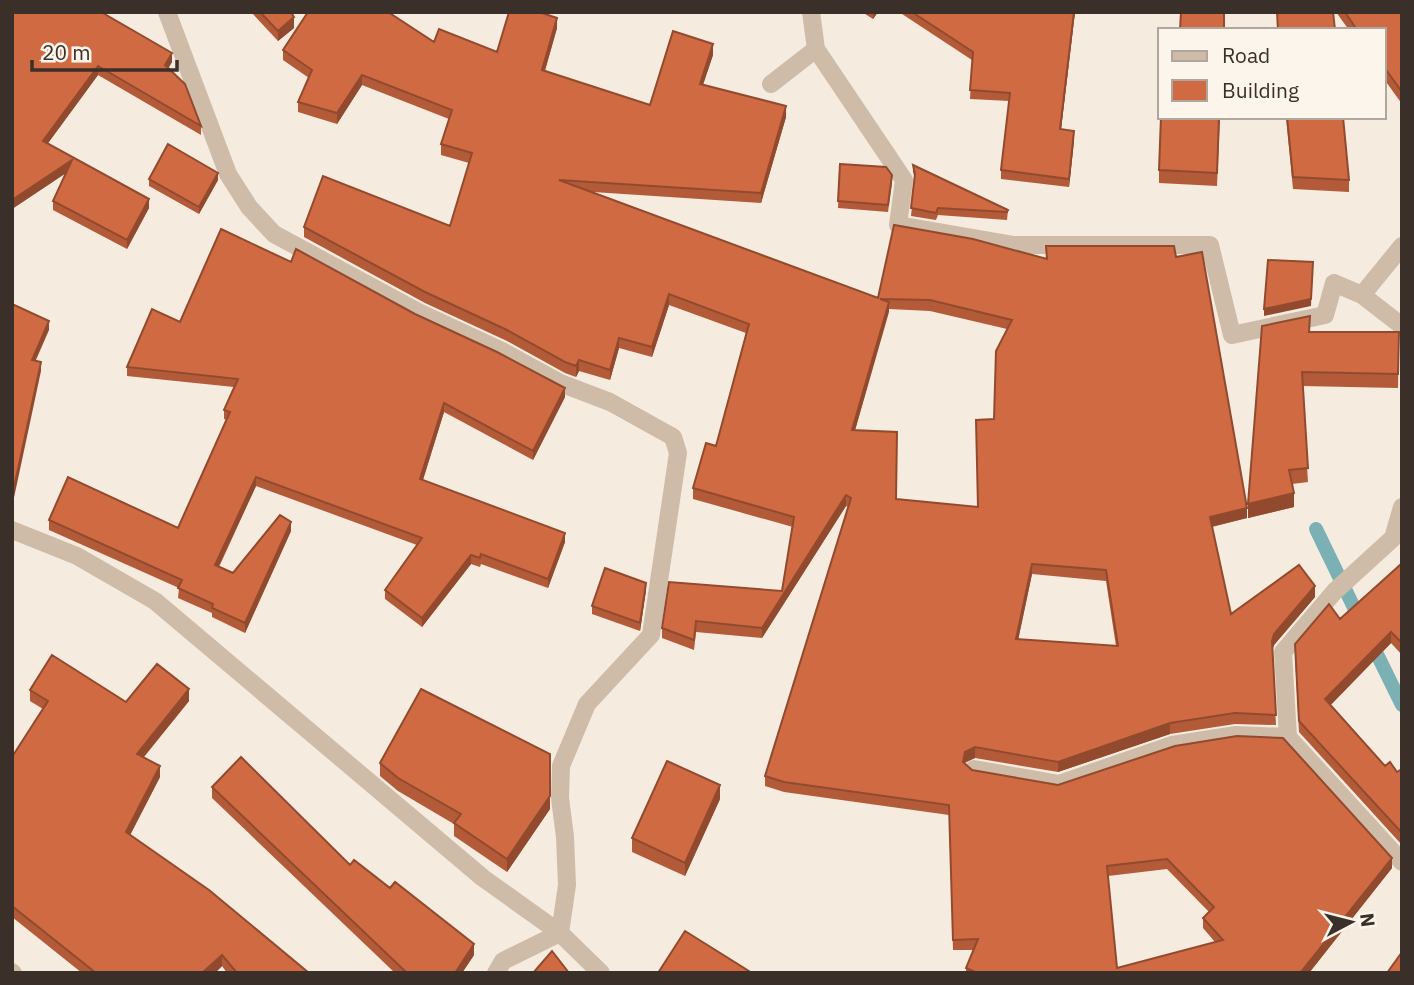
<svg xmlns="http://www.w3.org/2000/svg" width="1414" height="985" viewBox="0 0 1414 985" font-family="'IBM Plex Sans',sans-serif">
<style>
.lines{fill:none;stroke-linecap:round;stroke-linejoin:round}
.stream{stroke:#7bb0b5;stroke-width:14}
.minor{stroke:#cebca9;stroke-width:18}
.wall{fill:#b35b39;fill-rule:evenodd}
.shaded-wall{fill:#924a2e}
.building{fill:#d06a42;stroke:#924a2e;stroke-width:2;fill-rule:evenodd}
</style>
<rect width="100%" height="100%" fill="#f5ebde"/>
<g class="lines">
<path class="stream" d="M1316,529L1361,622
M1370,640L1402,705"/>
<path class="minor" d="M167,12L228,174L249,207L274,234L420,313L502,351L560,383L610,402L673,437L678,453L651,635L587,704L561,766L560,798L565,837L567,885L560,933L503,961L496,973
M816,49L904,180L898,225L1014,245H1210L1232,335L1325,315L1334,283L1362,295L1402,326
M771,84L816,49L811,12
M1362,295L1402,246
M12,530L77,556L155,601L483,878L560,933L601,973
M1288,737L1283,652L1335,591L1393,538L1402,507
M974,769L1059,784L1172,745L1236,735L1288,737L1402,862
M12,972L13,973"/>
</g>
<path class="wall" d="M12,12L172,62L168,68L201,126V135L98,75L48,143L149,208L127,249L53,210V201L66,173L12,209Z
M251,12H291L294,28L278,41Z
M862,12H878L873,19Z
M899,12H1075L1061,129L1074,140L1069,187L1001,179V170L1009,101L970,99L972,60Z
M1336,12H1402V104L1384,79V30H1349Z
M557,28L545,71L650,105L713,55L703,84L786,117L761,203L593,192L878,298L1047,259L1046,246L1176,257L1247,518L1212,527L1231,614L1315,597L1274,645L1272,650L1276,725L1235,724L1170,734L1058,772L975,758L965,763L972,770L1392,868L1309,973H966V968L974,950H953L949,815L784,792L765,786V776L848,507L846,506L762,638L696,632L694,650L662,638V628L782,591L793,527L693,499V488L716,446L746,333L669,305L652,357L619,348L610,380L579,371L576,377L565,373L507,341L425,303L304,237V227L450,226L469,163L441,155V144L449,119L362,85L337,124L298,112V102L309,78L283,60V50L434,42L497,52ZM889,309L930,311L1007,329L994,419L978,507L896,499L855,430ZM1032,574L1106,581L1116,646L1018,640ZM1167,869L1209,912L1203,918V928L1215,942L1117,968L1108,876Z
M1220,117L1217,186L1159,183V170Z
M1286,117H1343L1349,180V192L1293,189Z
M840,164L892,183L888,212L838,208Z
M913,165L1008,210L1007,220L938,215L936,220L911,216L915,179L913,172Z
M149,179L218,180L199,214L149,186Z
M180,322L565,397L533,460L444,412L423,480L565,542L548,588L481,564L480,567L471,564L422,627L385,599V590L417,545L256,486L219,567L233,573L291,531L245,633L212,617V613L178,598L179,588L49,530V520L178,528L227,420L224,419V410L234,387L127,376V367Z
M1310,332H1399L1398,388L1302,386L1308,482L1292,484L1294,507L1248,518Z
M1402,566V655L1391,643L1330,705L1385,766L1397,772L1402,769V845L1299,732L1295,656V644L1340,619Z
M646,590L640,631L592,614V606Z
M30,690L126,702L189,701L144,757L160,777L130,835L309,973H227L222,966L215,973H82L12,917V757L43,709L30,701Z
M380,763L550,809L507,872L454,836V824L398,791L380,776Z
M212,787L350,865L474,955L462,973H395L212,798Z
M720,799L685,876L632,852V838Z"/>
<path class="shaded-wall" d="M873,12H878L873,19Z
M1074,12H1075L1060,138V129Z
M294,17V28L278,41V31Z
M557,18V28L542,80V70Z
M713,44V55L700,94V84Z
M172,53V62L165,74V65Z
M98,66V75L43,150V141Z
M362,75V85L337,124V113Z
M786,106V117L761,203V193Z
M1074,131V140L1069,187V179Z
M72,160V169L12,209V200Z
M218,173V180L199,214V207Z
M149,199V208L127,249V240Z
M1313,262L1311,306L1264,316V309Z
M669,294V305L652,357V347Z
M889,302V312L852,441V430Z
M49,321V330L32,369V360Z
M619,338V348L610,380V370Z
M579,360V371L576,377V366Z
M41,362V371L12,507V497Z
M565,388V397L533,460V451Z
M444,403V412L420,489V479Z
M256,477V486L215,574V565Z
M1294,493V507L1248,518V504Z
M846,495V506L762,638V628Z
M1247,508V518L1210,527V517Z
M291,522V531L245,633V623Z
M565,533V542L548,588V579Z
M471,555V564L422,627V618Z
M1032,564V574L1016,650V639Z
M646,583V590L640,631V623Z
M1315,586V597L1274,645L1272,652V641L1274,634Z
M1391,632V643L1325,711V699Z
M189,689V701L137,765V754Z
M1170,723V734L1058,772V762Z
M975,747V758L965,762L963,772V762L965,752Z
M160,766V777L126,843V832Z
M720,785V799L685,876V863Z
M550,796V809L507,872V859Z
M1392,858V868L1309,973H1300Z
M474,944V955L462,973H455Z
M222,955V966L215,973H202Z"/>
<path class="building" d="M12,12H101L172,53L165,65L185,84L201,126L98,66L43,141L149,199L127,240L53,201L72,160L12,200Z
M260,12H291L294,17L278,31Z
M308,12H388L434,42L439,29L497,52L509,12H539L557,18L542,70L650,105L673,31L713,44L700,84L786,106L761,193L559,180L878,298L894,225L973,239L1047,259L1046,246H1174L1176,257L1202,252L1247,508L1210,517L1231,614L1299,565L1315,586L1274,634L1272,641L1276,715L1235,713L1170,723L1058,762L975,747L965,752L963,762L972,770L1058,785L1175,746L1237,736L1283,738L1392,858L1300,973H977L966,968L978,939L953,940L949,805L784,782L765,776L851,498L846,495L762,628L696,621L694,640L662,628L669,582L782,591L794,517L693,488L706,443L716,446L749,324L669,294L652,347L619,338L610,370L579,360L576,366L565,362L507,330L425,292L304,227L323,176L450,226L472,153L441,144L452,110L362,75L337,113L298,102L312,70L283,50ZM880,299L930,300L1012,320L996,351L994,419L976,420L978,507L896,499L897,432L852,430L889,302ZM1032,564L1106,570L1118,646L1016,639ZM1167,859L1214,907L1203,918L1223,940L1117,968L1107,866Z
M912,12H1074L1060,129L1074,131L1069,179L1001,170L1010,93L970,90L973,52Z
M1181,12H1224V30H1180Z
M1277,12H1333L1335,30H1278Z
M1345,12H1402V92L1384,67V30H1357Z
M1161,117H1219L1217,173L1159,170Z
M1287,117H1343L1349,180L1293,177Z
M168,144L218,173L199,207L149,179Z
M840,164L886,167L892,175L888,205L838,201Z
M913,165L1008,210L1007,212L938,208L936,213L911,208L915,174Z
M221,229L291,262L296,249L415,314L497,352L565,388L533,451L444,403L420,479L565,533L548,579L481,554L480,558L471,555L422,618L385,590L422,538L256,477L215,565L233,573L280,515L291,522L245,623L212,608L213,604L178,588L182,580L49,520L68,477L178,528L230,412L224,410L238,379L127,367L152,309L180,322Z
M1268,260L1313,262L1311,299L1264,309Z
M12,304L49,321L32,360L41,362L12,497Z
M1310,316L1309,332H1399L1398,374L1302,372L1308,468L1289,470L1294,493L1248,504L1262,326Z
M1400,565L1402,566V643L1391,632L1325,699L1385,766L1390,762L1397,772L1402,769V833L1299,721L1295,644L1329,604L1340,619Z
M605,568L646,583L640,623L592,606Z
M52,655L126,702L157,664L189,689L137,754L160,766L126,832L209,890L309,973H237L222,955L202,973H96L12,906V757L48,701L30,690Z
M421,689L550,754V796L507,859L454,823L461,814L398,778L380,763Z
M241,757L350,865L354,860L390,888L395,882L474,944L455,973H407L212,787Z
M667,761L720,785L685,863L632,838Z
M685,931L752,973H658Z
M552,951L569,973H533Z
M1402,952V973H1387Z"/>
<rect width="1414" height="985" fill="none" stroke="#3b3029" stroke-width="28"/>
<rect x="1158" y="28" width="228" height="91" fill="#fcf5ec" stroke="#afa69e" stroke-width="2"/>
<rect x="1172" y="51" width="35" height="10" fill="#cebca9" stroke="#afa69e" stroke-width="2"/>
<text x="1222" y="63" font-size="21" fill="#3b3029">Road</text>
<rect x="1172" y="80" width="35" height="21" fill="#d06a42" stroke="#afa69e" stroke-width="2"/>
<text x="1222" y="98" font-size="21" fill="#3b3029">Building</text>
<g transform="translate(1351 922) rotate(83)" stroke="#fcf5ec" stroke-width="5" paint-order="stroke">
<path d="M0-5L12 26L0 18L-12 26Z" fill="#3b3029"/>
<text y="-10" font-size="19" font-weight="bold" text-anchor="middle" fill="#3b3029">N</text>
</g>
<path d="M32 60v10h145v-10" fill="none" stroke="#3b3029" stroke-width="3.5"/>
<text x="42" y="60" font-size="21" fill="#3b3029" stroke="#fcf5ec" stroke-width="5" paint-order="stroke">20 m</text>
</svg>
